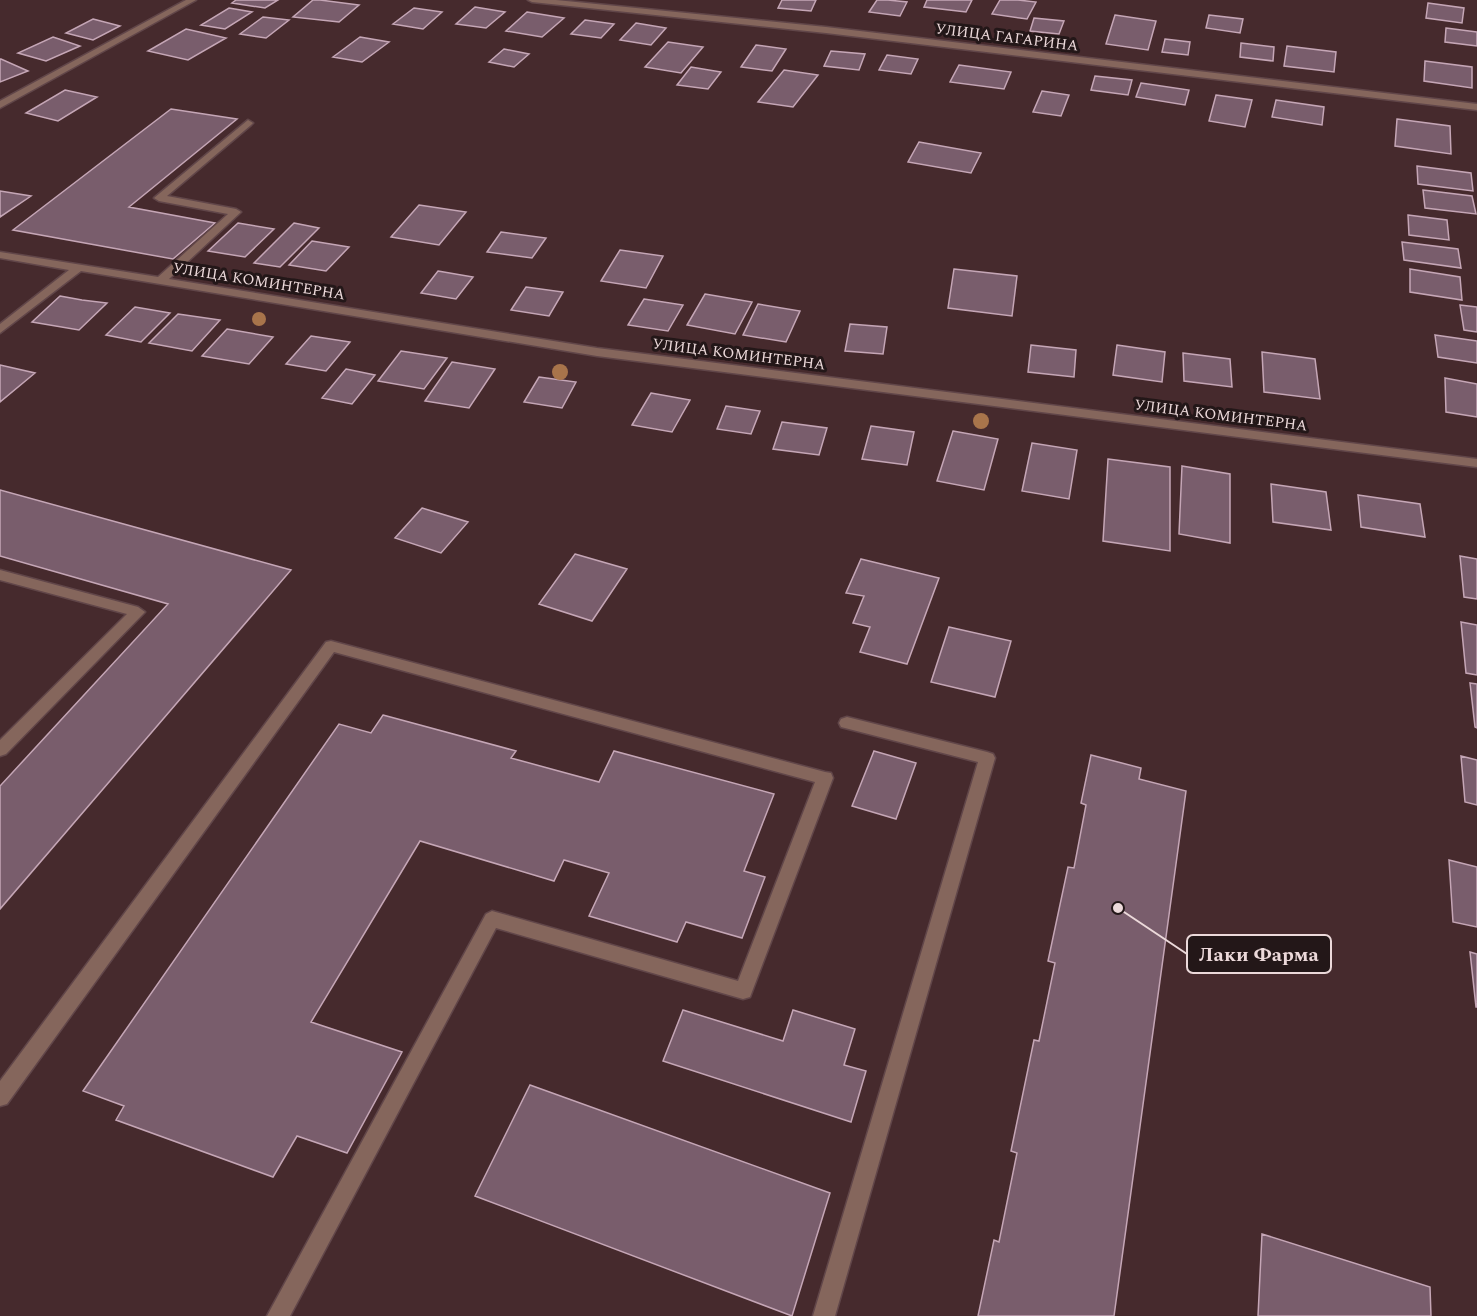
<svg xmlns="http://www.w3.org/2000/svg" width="1477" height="1316" viewBox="0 0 1477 1316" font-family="Spectral,serif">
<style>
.building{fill:#795d6c;stroke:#c5a6b6;stroke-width:1.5}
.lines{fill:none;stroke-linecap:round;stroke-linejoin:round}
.minor-casing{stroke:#614649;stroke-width:3}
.minor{fill:#85665c;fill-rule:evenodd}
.tree{fill:#a8744b}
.labels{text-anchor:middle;stroke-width:6;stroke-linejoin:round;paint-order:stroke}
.far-street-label{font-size:15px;fill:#ecd9da;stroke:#231718}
.leader{fill:none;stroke:#ecd9da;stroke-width:2}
.callout-dot{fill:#ecd9da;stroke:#231718;stroke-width:2}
.callout{fill:#231718;stroke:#ecd9da;stroke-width:2}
.callout-label{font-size:20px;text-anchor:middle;font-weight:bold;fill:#ecd9da}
</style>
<rect width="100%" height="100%" fill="#462a2d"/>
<path class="building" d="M236,0H278L265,8L232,3Z
M313,0H320L359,5L339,22L293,17Z
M782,0H816L811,11L778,8Z
M877,0H888L907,2L900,16L869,12Z
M927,0H972L966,12L924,7Z
M1000,0H1018L1036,2L1027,19L992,14Z
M1428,3L1464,8L1462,23L1426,18Z
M475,7L505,12L486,28L456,24Z
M229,8L252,12L225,29L201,25Z
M414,8L442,12L423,29L393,24Z
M527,12L564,18L542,37L506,31Z
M1115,15L1156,21L1148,50L1106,44Z
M1209,15L1243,19L1240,33L1206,28Z
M263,17L289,20L266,38L240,34Z
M1034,18L1064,21L1059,34L1030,31Z
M93,19L120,26L93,40L66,33Z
M585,20L614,24L601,38L571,34Z
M636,23L666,28L651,45L620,40Z
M1446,28L1477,32V46L1445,42Z
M186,29L226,38L188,60L148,51Z
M53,37L80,46L46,61L18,53Z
M360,37L389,42L362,62L333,57Z
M1165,39L1190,42L1188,55L1162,52Z
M668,42L703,47L681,73L645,67Z
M1241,43L1274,47L1273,61L1240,57Z
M756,45L786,49L772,71L741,67Z
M1287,46L1336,52L1334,72L1284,66Z
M504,49L529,54L514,67L489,62Z
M831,51L865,54L859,70L824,66Z
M887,55L918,59L911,74L879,70Z
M0,59H1L28,71L0,82Z
M1425,61L1472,67V88L1424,81Z
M959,65L1011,72L1004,89L950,82Z
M691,67L721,72L708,89L677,85Z
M784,70L818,75L793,107L758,102Z
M1095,76L1132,80L1128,95L1091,90Z
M1141,83L1189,90L1185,105L1136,97Z
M65,90L97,97L58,121L26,113Z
M1042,91L1069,95L1061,116L1033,112Z
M1216,95L1252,100L1245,127L1209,121Z
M1276,100L1324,107L1322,125L1272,117Z
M171,109L237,119L129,207L215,223L173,259L13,230Z
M1397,119L1450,126L1451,154L1395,146Z
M919,142L981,153L971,173L908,162Z
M1417,166L1471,173L1473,191L1418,184Z
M1423,190L1472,196L1476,214L1425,208Z
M0,191L31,196L0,217Z
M419,205L466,212L439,245L391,237Z
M1408,215L1447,220L1449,240L1409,235Z
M238,223L274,229L245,257L208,251Z
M294,223L319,228L280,267L254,263Z
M501,232L546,238L532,258L487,252Z
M312,241L349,247L326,271L289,265Z
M1402,242L1458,249L1461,268L1404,260Z
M620,250L663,256L646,288L601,281Z
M954,269L1017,276L1012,316L948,308Z
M1410,269L1460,277L1462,300L1410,292Z
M438,271L473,277L456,299L421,293Z
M526,287L563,292L549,316L511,310Z
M705,294L752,302L735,334L687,325Z
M60,296L82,300L107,303L79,330L32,322Z
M644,299L683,305L668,331L628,325Z
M758,304L800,311L786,342L743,335Z
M1460,305L1477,307V332L1464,330Z
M135,307L170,313L141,342L106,335Z
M178,314L220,320L192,351L149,343Z
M850,324L887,327L883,354L845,351Z
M227,329L273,337L249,364L202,356Z
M1435,335L1477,341V363L1438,357Z
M311,336L350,342L326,371L286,364Z
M1031,345L1076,350L1074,377L1028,372Z
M1117,345L1165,352L1162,382L1113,375Z
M401,351L447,358L424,389L378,381Z
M1262,352L1315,359L1320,399L1264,392Z
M1183,353L1230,359L1232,387L1184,381Z
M452,362L495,369L469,408L425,401Z
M0,365L35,373L0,402Z
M346,369L375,375L352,404L322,398Z
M539,377L576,382L562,408L524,402Z
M1445,378L1477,384V417L1446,412Z
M651,393L690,400L672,432L632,425Z
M726,406L760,411L751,434L717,429Z
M782,422L827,428L819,455L773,449Z
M871,426L914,432L907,465L862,459Z
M953,431L998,439L984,490L937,481Z
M1032,443L1077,450L1069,499L1022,491Z
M1108,459L1170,467V551L1103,541Z
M1182,466L1230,474V543L1179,534Z
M1271,484L1326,492L1331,530L1273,522Z
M0,490L291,570L0,909V786L168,604L0,556Z
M1358,495L1420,504L1425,537L1361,527Z
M422,508L468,522L441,553L395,538Z
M575,554L627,569L592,621L539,604Z
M1460,556L1477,559V599L1464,597Z
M861,559L939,578L907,664L860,652L870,627L853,623L864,596L846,593Z
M1461,622L1477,625V675L1466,673Z
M949,627L1011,641L995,697L931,682Z
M1470,683L1477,684V728L1475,727Z
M383,715L516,751L511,758L599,782L614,751L774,794L744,871L765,877L742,938L686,922L677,942L589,916L609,873L564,860L554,881L420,841L311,1022L402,1052L347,1153L297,1136L273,1177L116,1120L124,1106L83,1091L339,724L371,733Z
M874,751L916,763L896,819L852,806Z
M1091,755L1141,768L1139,779L1186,791L1114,1316H978L994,1240L999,1242L1017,1153L1011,1151L1034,1040L1039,1041L1055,963L1048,961L1068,867L1074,868L1086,805L1081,803Z
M1461,756L1477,760V805L1465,802Z
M1449,860L1477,867V927L1453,922Z
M1470,952L1477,954V1007H1476Z
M683,1010L783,1041L793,1010L855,1029L844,1065L866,1071L851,1122L663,1061Z
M530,1085L830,1193L792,1316L475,1196Z
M1262,1234L1430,1287L1431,1316H1258Z"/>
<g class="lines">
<g class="minor-casing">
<path id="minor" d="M186,0H196L0,108V101Z
M528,0H556L826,27L1477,104V110L826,33L532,2Z
M248,120L253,123L251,125L167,196L236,209L241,212L169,279L597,348L1477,459V467L597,356L81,271L0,333V324L69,270L0,258V252L158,277L228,214L159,201L154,198Z
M0,570L138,607L145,612L6,754L0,756V740L127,614L0,580Z
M331,641L825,772L831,773L833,778L750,997L743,999L496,928L290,1316H267L486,914L492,911L738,981L815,782L334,652L7,1104L0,1106V1081L326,642Z
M847,717L987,752L993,754L995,758L835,1316H813L978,762L841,727L839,723L841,719Z"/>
</g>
<use href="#minor" class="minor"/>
</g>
<g class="tree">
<circle cx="259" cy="319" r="7"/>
<circle cx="560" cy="372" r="8"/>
<circle cx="981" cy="421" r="8"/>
</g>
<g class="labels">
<g class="far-street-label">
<text transform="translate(1007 37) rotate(7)" y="5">УЛИЦА ГАГАРИНА</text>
<text transform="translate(259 281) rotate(9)" y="5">УЛИЦА КОМИНТЕРНА</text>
<text transform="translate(739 354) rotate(7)" y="5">УЛИЦА КОМИНТЕРНА</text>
<text transform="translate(1221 415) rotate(7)" y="5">УЛИЦА КОМИНТЕРНА</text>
</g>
</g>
<path class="leader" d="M1118 908L1187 954"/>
<circle class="callout-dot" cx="1118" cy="908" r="6"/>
<rect class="callout" x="1187" y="935" width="144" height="38" rx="6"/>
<g class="callout-label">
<text x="1259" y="961">Лаки Фарма</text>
</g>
</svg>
